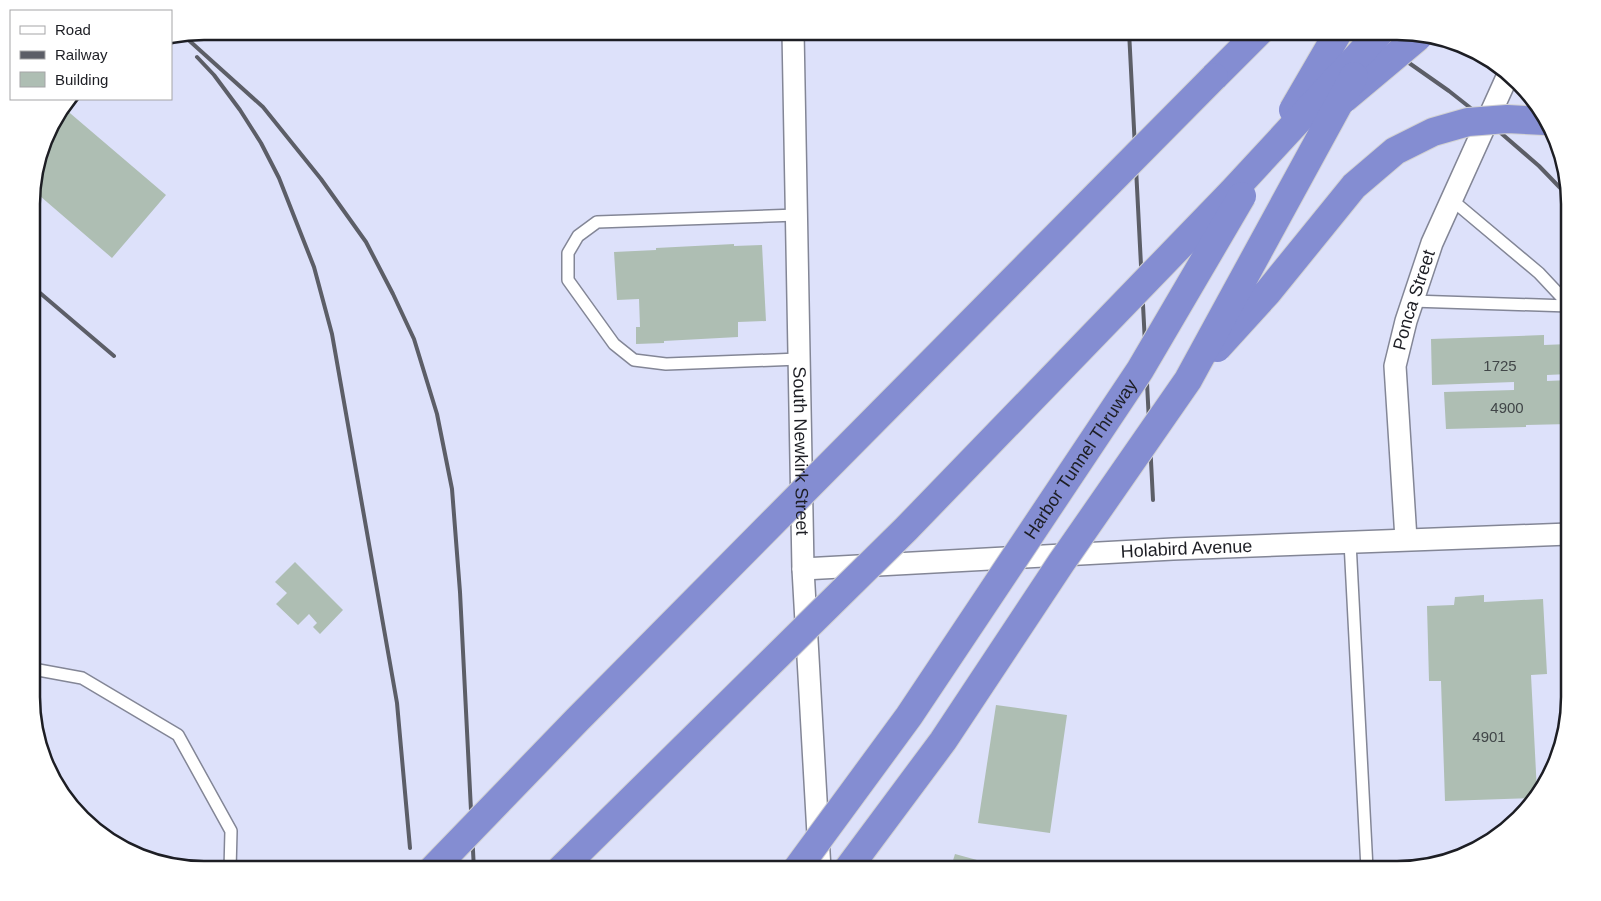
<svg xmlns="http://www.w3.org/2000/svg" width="1601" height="901" viewBox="0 0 1601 901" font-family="Arial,sans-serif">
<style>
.built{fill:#dde1fa}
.building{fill:#aebeb3}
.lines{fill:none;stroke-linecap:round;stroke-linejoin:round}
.service-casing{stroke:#838696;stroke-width:14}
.minor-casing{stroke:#838696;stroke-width:24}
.motorway-casing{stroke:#d2d2d3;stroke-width:30}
.service{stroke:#fff;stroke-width:11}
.minor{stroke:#fff;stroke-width:21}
.motorway{stroke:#848dd2;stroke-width:28}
.rail{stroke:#5c5e67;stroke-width:4}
.motorway-bridge-casing{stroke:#d2d2d3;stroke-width:30;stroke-linecap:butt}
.motorway-bridge{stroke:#848dd2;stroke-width:28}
.labels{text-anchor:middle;stroke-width:4;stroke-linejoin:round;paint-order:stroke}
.number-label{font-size:15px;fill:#414648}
.street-label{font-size:18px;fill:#1d1e24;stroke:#fff}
.rim{fill:none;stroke:#1d1e24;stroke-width:2.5}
</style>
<rect width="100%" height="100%" fill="#e9edfe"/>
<path class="built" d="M204,31H1397L1483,54L1541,108L1569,193V708L1547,783L1484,846L1408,869L204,870L118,847L61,793L33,719V182L49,127L71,99H171V38Z"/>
<path class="building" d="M64,108L166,195L112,258L33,190V182L49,127Z
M734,244V246L762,245L766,321L738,322V337L664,341V343L636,344V327H640L639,299L617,300L614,252L656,250V248Z
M1544,335V345L1569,344L1568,374L1547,375V381L1569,380V424L1526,425V427L1446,429L1444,392L1514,390V382L1432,385L1431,339Z
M295,562L343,610L320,634L313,627L317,623L309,614L298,625L276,604L287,593L275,582Z
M1484,595V602L1543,599L1547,674L1531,675L1537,792L1532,798L1445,801L1441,681H1429L1427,606L1454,605L1455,597Z
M996,705L1067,715L1050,833L978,823Z
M955,854L999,866V870H950Z"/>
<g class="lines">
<g class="service-casing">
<path id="service" d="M1452,200L1539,273L1569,305
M797,215L597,222L578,236L568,253V280L614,344L634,360L666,364L799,359
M1412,301L1569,306
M1350,542L1367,869
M33,669L82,678L178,735L231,831L230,870"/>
</g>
<g class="minor-casing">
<g id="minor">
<path id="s1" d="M793,31L803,569L820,870"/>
<path id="s2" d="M1406,539L1395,366L1406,321L1432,243L1507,77"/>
<path id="s3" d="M803,569L1173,549L1569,534"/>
</g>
</g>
<g class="motorway-casing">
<path id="motorway" d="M1214,77L1260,31"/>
</g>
<use href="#service" class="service"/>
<use href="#minor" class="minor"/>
<use href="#motorway" class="motorway"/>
<path class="rail" d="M1129,31L1153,500
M1347,31L1392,51L1449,91L1487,121L1539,166L1569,197
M183,35L263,107L321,179L366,242L393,294L414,339L437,414L452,489L460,592L474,870
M197,57L214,75L240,110L261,143L279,178L314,267L332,334L397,703L410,848
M33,287L114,356"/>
<g class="motorway-bridge-casing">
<g id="motorway-bridge">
<path d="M1344,99L1418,37"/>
<path d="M1293,110L1339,31"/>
<path d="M1217,348L1268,292L1354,186L1395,151L1433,132L1468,122L1507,119L1545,121"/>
<path d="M432,870L577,720L1214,77"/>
<path d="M560,870L906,529L1232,192L1381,31"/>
<path id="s4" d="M796,870L909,716L1140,370L1242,196"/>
<path d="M847,870L943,741L1061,563L1188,380L1354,76"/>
</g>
</g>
<use href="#motorway-bridge" class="motorway-bridge"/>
</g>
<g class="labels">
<g class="number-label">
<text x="1500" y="371">1725</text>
<text x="1507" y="413">4900</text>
<text x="1489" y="742">4901</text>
</g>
<g class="street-label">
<text dy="6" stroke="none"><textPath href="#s2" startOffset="242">Ponca Street</textPath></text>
<text dy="6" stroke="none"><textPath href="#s1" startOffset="420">South Newkirk Street</textPath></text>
<text dy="6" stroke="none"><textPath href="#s4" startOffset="500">Harbor Tunnel Thruway</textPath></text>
<text dy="6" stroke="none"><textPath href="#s3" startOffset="384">Holabird Avenue</textPath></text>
</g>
</g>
<path d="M0 0H1601V901H0ZM204 40H1397A164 164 0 0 1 1561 204V697A164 164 0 0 1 1397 861H204A164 164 0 0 1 40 697V204A164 164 0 0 1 204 40Z" fill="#fff" fill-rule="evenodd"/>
<path class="rim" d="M204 40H1397A164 164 0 0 1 1561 204V697A164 164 0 0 1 1397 861H204A164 164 0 0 1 40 697V204A164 164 0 0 1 204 40Z"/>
<rect x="10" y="10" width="162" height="90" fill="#ffffff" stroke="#a5a5a7"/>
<rect x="20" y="26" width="25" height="8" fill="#ffffff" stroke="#a5a5a7"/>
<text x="55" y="35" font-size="15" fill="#1d1e24">Road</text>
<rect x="20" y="51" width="25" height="8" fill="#5c5e67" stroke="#a5a5a7"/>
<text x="55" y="60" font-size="15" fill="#1d1e24">Railway</text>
<rect x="20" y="72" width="25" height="15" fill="#aebeb3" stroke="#a5a5a7"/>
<text x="55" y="85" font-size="15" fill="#1d1e24">Building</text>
</svg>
